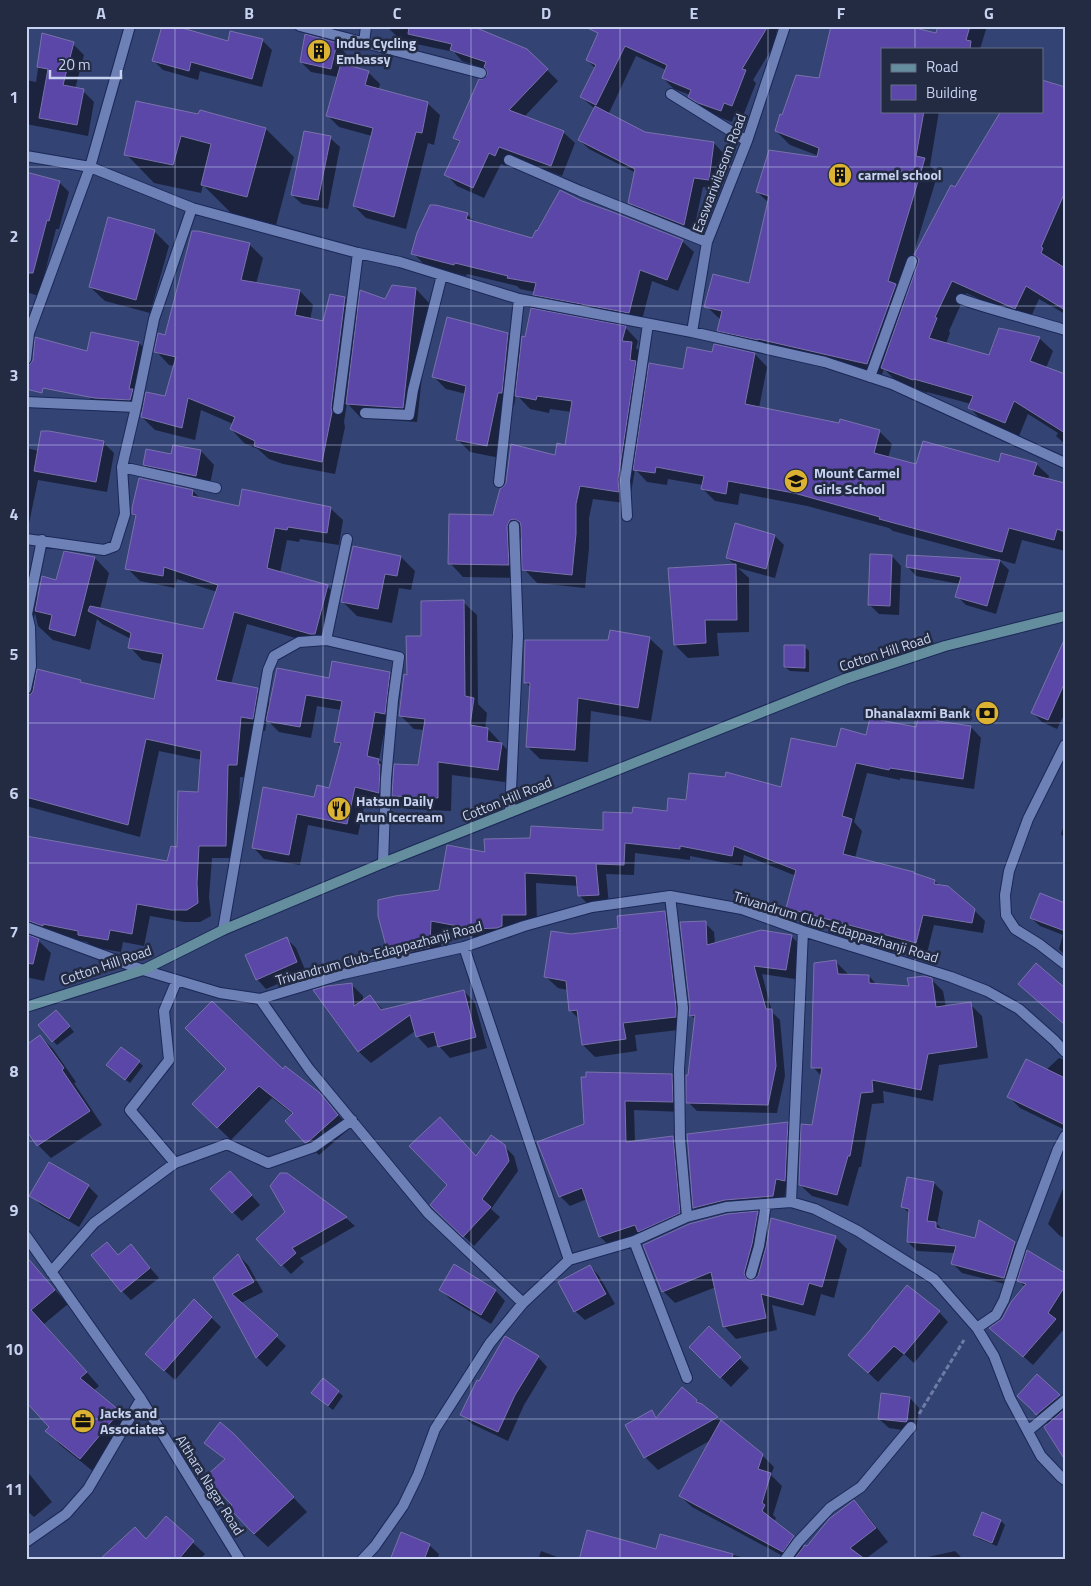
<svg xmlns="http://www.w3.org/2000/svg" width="1091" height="1586" viewBox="0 0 1091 1586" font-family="'Titillium Web',sans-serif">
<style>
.shadow{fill:#0007;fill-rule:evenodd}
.building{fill:#5b47a8;stroke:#7972ab}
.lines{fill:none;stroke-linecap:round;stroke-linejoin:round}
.lane-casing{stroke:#1b2857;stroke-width:12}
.street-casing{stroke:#1b2857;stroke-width:12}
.secondary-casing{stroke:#1b2857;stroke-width:12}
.path{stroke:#6e7ca5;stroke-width:3;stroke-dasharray:5 2.5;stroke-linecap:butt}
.lane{stroke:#6e81b7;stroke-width:10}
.street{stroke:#6e81b7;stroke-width:10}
.secondary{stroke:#648e9e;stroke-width:10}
.grid{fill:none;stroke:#c7d2f0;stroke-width:1;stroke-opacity:0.55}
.labels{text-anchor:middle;stroke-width:5;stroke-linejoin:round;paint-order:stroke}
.poi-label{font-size:14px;font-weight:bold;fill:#c7d2f0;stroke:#232b42;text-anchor:start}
.street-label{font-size:14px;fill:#c7d2f0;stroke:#232b42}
.neatline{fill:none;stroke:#c7d2f0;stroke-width:2}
.grid-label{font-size:16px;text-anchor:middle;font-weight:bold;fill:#c7d2f0}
</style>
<rect width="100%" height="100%" fill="#334374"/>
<path class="shadow" d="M386,26H469L527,50L558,81L524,117L563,132L575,143L562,176L510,157L506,166L501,164L484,198L457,186L446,174L461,144L455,138L484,81L489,76V70L462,61L454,52L402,41Z
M589,26H778L776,34L779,37L753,80L756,83L743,116L735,113L732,122L711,114L701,108L690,95L674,89L663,78L666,70L636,56L608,115L644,133L714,143L723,153L718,189L703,187L693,234L639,212L630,203L636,173L589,149L579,140L595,109L581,97L595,68L587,60L600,32Z
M833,26L937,34L939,26H987L980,49H882V111H939L930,166L938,173L902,292L907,297L955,189L1042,111L1065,88V314L1039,299L1029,321L966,293L949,331L950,333L946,344L990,356L1039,338L1053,351L1046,368L1065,375V444L1056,436L1058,433L1028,414L1019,436L983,422L970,408L971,404L927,392V393L896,381L884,369L881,377L732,344L718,330L721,320L706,306L750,285L769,203L757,192L818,158L819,156L790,145L776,131L782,117L820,79Z
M43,35L73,44L84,55L75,89L83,91L94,102L88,136L26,124V80L36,82Z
M306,36L337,44L346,54L344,65L368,72L380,84L378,90L427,103L440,115L434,145L428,143L406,229L366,218L354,206L372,136L339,127L327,115L338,77L311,72L301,62Z
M262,40L272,50L262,87L200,71L198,80L163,70L154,61L229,42Z
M200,111L266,129L294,157L276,225L231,213L203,185L201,193L154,183L126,154L199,116Z
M330,138L340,147L328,209L302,204L292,195Z
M26,173L60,183L69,192L59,229H56L39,296L26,292Z
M581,202L682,241L694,252L678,291L652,281L641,324L547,306L535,294V292L520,289L517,286L467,274L466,276L425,265L413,253L467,214L476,223L532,239Z
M154,231L169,246L150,313L105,301L90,287Z
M249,244L263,258L256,284L300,291L313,305L310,320L324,323L345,298L359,312L416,289L430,304L417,422L361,418L347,403L344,422L345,427L335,474L283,464L269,459L258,449L244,443L231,429L233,424L201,410L195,440L155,430L142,417L143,412L102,409L89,397L88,353L92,334L139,343L152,356L142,400L145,403L166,398L175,366L169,365L156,351L166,337Z
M625,327L638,341L636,348L645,357L643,370L649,376L684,371L713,353L755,354L767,367L759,408L879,431L892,444L888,458L917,466L1036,464L1049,476L1048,480L1065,486V551L1022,540L1015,564L893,531L889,528L807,506L740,493L738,505L715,501L703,489V485L668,479L667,485L647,482L635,469L631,493L632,504L593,499L589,518V548L585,588L537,583L524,569L522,535L520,540L521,578L463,577L450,563L494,516L566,447L572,412L550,409L549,413L530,409L516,394L514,406L511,405L500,458L470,452L457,439L466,394L446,389L433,376L508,334L522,348Z
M42,431L103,442L114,453L107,492L38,480L26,538V448L39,451Z
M201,451L214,465L209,489L157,478L144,464L172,455Z
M193,491L201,499L240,508H330L343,520L339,545L300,539L299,542L287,540L280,573L327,586L340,599L327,646H323L247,624L231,684L257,690L271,703L330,679L389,673L401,684L396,724L386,723L379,760L390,771L391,776L390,804L366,797L358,835L308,825L300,865L264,859L253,847L315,799L330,789L342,747L335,741L341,710L317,706L311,738L279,732L267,720L265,731L253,729L250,778L240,777L238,858H212L209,897L211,916L200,922H184L150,916L144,946L123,942L121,952L92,947L87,942L37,932L32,937L38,940L51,953L44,981L26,977V837L168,863L178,848L199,793L202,760L159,751L140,837L26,806V584L39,597L57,581L64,553L95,558L109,573L100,609L204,630L217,592L177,579L175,588L140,581L127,568L137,518L133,514ZM35,613L38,626L53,640L90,650L97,619L102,624L131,639L130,647L142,660L162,664L155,701L82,683L80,681L36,675L35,641L32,626Z
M736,525L775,536L784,545L775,578L738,568L749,578V632L717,633L719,656L688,658L675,645L735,565L727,558Z
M892,556L901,566L899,615L879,614L869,604Z
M401,557L415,571L411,590L399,588L392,623L357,616L342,601Z
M1000,561L1009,570L996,614L966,605L957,596L960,584L916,576L907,566Z
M463,602L477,615L478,704L487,713L485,729H488L515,758L512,783L452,775L451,811L407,809L394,796L419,766L424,730L414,729L400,715L408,676L422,637Z
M649,638L663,651L651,721L591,711L588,762L540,759L527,746L531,688L525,682Z
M805,647L809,651V672L790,671L785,667Z
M1065,657V713L1057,729L1042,722L1032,712Z
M971,727L981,738L974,789L900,778V780L867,773L854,822L862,831L855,858L934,881L974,910L985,921L983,933L934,925L927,953L798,919L787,908L796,876L744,855L742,866L690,856V860L635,853L634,875L606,874L609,905L590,906L579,895L578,886L536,883L537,925L512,926V937L508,938L486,939L441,931V957L401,967L390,956L440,891L486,853L531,840L604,832L634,814L668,812L687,801L782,788L837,748L867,737L917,728Z
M1065,822V839L1061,834Z
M1065,904V955L1059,949L1063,935L1040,926L1031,918Z
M664,912L677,925L688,1021L687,1029L635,1035L637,1051L595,1057L583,1045L579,1019L570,1010L568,990L558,988L545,976L571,935L620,930Z
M705,923L714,932L715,944L791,936L800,945L795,979L762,974L772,1012L780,1020L785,1076L777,1113L697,1111L688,1102L689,1076L696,1020L691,1015Z
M287,939L296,948L306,972L266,989L257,979Z
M836,962L847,973L848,976H869L877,985L910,988L931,979L943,991L946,1007L970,1004L982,1016L988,1058L939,1065L933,1101L883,1091L884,1103L872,1104L861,1167H859L848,1206L812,1196L800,1185L822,1077L813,1067Z
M351,984L363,996V1001L370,996L384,1011L464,991L475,1003L487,1048L450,1058L438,1045L428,1048L417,1036L415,1031L371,1063L359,1052L315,991Z
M61,1016L74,1032L57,1045L53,1041Z
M40,1036L53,1049L76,1082L74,1083L102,1125L51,1158L38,1145Z
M1059,1058L1065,1060V1130L1020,1108L1009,1097L1046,1070Z
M139,1062L143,1066L130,1083L112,1070Z
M283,1071L319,1094L350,1128L319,1155L306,1142L294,1115L272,1098L231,1140L207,1117Z
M672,1076L681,1085L682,1112L634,1110L635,1142L673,1137L682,1147L689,1222L648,1241L643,1235L610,1246L600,1237L587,1199L570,1206L560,1196L585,1125L582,1079Z
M787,1123L797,1133L794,1190L786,1188L783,1206L736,1209L704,1217L694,1208L688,1135Z
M504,1146L514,1156L518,1171L491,1209L500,1217L474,1246L432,1205L477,1158Z
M287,1174L346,1218L355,1226L300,1258L304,1262L291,1274L257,1239L287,1213Z
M240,1182L260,1205L242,1221L233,1212Z
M934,1183L943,1192L937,1224L944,1231L976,1239L980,1222L1015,1243L1024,1252L1013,1286L962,1273L953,1264L955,1253L917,1251L908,1242L910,1214L903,1207Z
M1065,1184V1238L1060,1236L1048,1224Z
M88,1186L98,1196L79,1227L41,1205L31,1195Z
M757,1213L771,1226L835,1237L847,1249L834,1298L821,1294L815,1316L772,1305L777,1330L736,1339L725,1327L716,1287L675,1303L663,1291Z
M107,1244L119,1256L131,1246L159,1278L131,1300L122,1291Z
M238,1255L248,1265L263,1292L241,1303L286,1346L267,1367L257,1357L215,1278Z
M455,1266L496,1291L505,1301L491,1324L450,1299L441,1290Z
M590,1266L599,1276L615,1304L585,1320L575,1311Z
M34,1267L68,1304L44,1324L99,1386L93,1391L119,1412L132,1425L94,1472L60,1445L47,1431L50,1427L26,1400V1274Z
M1065,1275V1328L1033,1365L991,1328L1003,1319L1025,1287L1019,1281Z
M194,1301L221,1327L175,1380L157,1364Z
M939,1312L948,1322L914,1363L904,1354L878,1382L859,1364Z
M709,1328L749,1368L731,1387L690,1347Z
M538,1357L547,1367L524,1405L508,1441L472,1424L462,1415L479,1382Z
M1037,1375L1065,1401V1458L1048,1425L1036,1412Z
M323,1380L343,1396L333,1410L317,1398Z
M682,1389L762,1455L774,1467L771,1475L782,1486L773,1515L776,1518L774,1522L793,1537L804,1548H807L854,1502L867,1515L888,1542L864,1560H790L692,1507L680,1496L711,1440L658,1470L645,1457L651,1412L658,1418Z
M910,1398L919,1408L916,1432L889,1428L879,1419Z
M206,1443L247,1448L307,1512L268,1547L254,1534L234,1505L225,1460Z
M26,1470L52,1502L34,1517L26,1510Z
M166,1518L205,1554L199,1560H101L146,1540Z
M1001,1521L1005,1525L997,1546L979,1539L974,1535Z
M661,1536L741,1557L744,1560H581L657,1550Z
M429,1545L439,1554L437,1560H391Z
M541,1551L565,1560H538Z
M955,1551L964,1560H919V1559Z
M1023,1558H1029L1032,1560H1021Z"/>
<path class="building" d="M162,26H175L228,41L230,31L263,39L252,79L191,62L189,71L152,61Z
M409,26H472L527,49L548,69L509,110L564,131L551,166L499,147L495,156L489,153L473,188L444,175L460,141L453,138L479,79H483L487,75V71L484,67L486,62L450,50L452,44L408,34Z
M583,26H768L742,69L746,70L732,106L724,103L721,111L698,103L688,97L691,90L662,78L667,65L625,46L596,105L580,97L596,65L586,60L598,33Z
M831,26H907L936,33L938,26H970L966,40L971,41L970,49H882V111H924L916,156L925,158L888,281L896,284L867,364L758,339V340L717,331L722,311L704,307L713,274L749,283L769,196L756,192L769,150L817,157L819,148L775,131L780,114L782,115L796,75L819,78Z
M42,33L74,42L63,85L84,89L77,125L39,118L48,69L37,67Z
M305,34L337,43L331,69L300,62Z
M341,63L369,71L365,85L428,102L422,133L416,132L394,217L353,206L373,128L326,116Z
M1042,80L1065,87V192L1041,247L1043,248L1041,253L1065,268V310L1026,286L1015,309L952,281L935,317L937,318L929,338L989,355L999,328L1040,337L1030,361L1065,374V433L1014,401L1005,423L968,408L973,396L914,379L913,380L881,368L918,263L919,259L914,255L951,185L955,187L1001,111H1042Z
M136,101L198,114L200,110L266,128L247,197L201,185L211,144L181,136L173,165L124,155Z
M595,106L645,132L714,142L709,180L694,178L684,225L628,203L635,169L578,140Z
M304,131L331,136L318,200L291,195Z
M26,172L60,181L49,221L47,220L33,273H26Z
M560,190L582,201L610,211L683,240L667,280L640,270L629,313L533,295L536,283L507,278L508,276L455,263L454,265L411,254L417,233L430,205H436L468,213L466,219L532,238L536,230L537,231Z
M108,217L155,230L136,300L89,287Z
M192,231H198L250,243L241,280L300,290L295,315L323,321L330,294L345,297L331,408L332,412L322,462L269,451L254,446L255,441L230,429L235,417L188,398L182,428L141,417L146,392L165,396L176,357L154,352L158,333L165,335Z
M392,285L416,288L403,408L346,404L360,290L385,299Z
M531,308L626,326L622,341L632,342L630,360L636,361L618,479L619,492L580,486L576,504V534L572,575L522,570L521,526L520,522L514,519L510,520L507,526L509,565L448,564L449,514L493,515L500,489L504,486L506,483L511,444L555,455L557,443L565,445L572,401L537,396L536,400L515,396L522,336L525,337Z
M447,317L508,333L502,393H498L487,446L456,440L466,386L432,377Z
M91,332L139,342L129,389H133L130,400L94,398L43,388L42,393L26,389V367L31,363L33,360L35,337L87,351Z
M714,344L755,353L745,404L839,423L840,419L880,430L874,453L916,464L923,441L999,462L1001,453L1037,463L1033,475L1065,483V532L1057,529L1054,540L1009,528L1002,552L879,519L880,517L794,493L728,481L726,494L701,489L704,476L656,467L655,473L633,470L649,363L683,369L687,347L712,352Z
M41,431H49L104,441L96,482L34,471Z
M173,445L201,450L196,476L143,465L146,449L171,454Z
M139,478L193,490L192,496L239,506L242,489L331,507L327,533L288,527L287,530L275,528L267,568L328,585L315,634H310L234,612L216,680L258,688L253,719L241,717L237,765H228L226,846H199L197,883L198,903L187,910H171L137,904L132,934L110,930L108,940L78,935V931L43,924V926L26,920V836L167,861L171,846L177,847L178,791L198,792L201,751L146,739L128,825L26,797V696L31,694L33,691L37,669L81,680L80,682L154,699L163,654L128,648L131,633L88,611L90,606L203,629L218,585L164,567L163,576L125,569L136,515L132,514V508Z
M735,523L775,535L766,569L726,558Z
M353,546L401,556L397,576L385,574L378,609L341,602Z
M64,551L95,557L75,636L49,629L52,615L35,611L42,576L56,580Z
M870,554L892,555L890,606L868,605Z
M907,555L1000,560L987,606L955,597L961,577L906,567Z
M736,564L737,620H705L706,643L674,645L668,568Z
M464,600L465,696L474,698L470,725L488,728L487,741L502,743L498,770L438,762V798L392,796L394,764L418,765L425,719L399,716L404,674L407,675L406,636H421V601Z
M610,630L650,637L638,708L578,698L575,750L526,747L530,683H524L525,640H608Z
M1065,638V682L1048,720L1031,713Z
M784,645H805V668L784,667Z
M332,661L390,672L385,714L375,712L367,756L379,759L378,764H380L379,793L355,787L347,824L297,814L289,855L252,848L263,787L314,797L317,785L329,788L341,743L334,742L342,701L306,695L300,727L266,721L277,668L329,678Z
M870,718L916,727L918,718L971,726L963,779L890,768L889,770L856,763L842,816L852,819L843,854L914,872V873L935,880L934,884L948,886L975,909L972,923L923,915L916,943L786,908L796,870L734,846L732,856L680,846V849L625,843L624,865L596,864L599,895L578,896L576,876L525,873L526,915H502V926L497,928L474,929L431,921L430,947L389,957L378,916V900L395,896L439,890L447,845L485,852L484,839L530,838L531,826L603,830V812L632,813L633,807L667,811L668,798L686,800L689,773L725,777L726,772L781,787L791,738L836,747L841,728L866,735Z
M1040,893L1065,903V931L1030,918Z
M665,911L676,1008V1017L623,1023L626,1039L582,1045L577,1010L569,1011L566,981L544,977L551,931L571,934L618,928L617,916Z
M706,921L707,945L761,930L792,935L786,970L754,966L766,1009H772L776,1066L768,1105L686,1103V1075H688L695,1015L689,1016L690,1007L680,922Z
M26,934L39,939L33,964L26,963Z
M287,937L297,962L256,980L245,955Z
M836,960L838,974L869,975V983L909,986L907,978L924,976L932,978L936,1007L971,1002L977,1047L928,1054L921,1090L872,1080L873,1092L861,1093L850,1156H848L837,1195L799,1185L801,1124L812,1125L822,1068H811L814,963Z
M1036,963L1065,988V1025L1018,984Z
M352,983L354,1006L370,995L381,1010L464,990L476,1037L438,1047L434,1032L416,1037L410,1015L358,1052L313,990L327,986Z
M212,1001L283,1069L285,1066L320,1093L338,1115L308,1142L305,1143L285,1121L293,1113L259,1086L217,1128L192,1104L226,1069L185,1028Z
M56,1010L70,1026L52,1042L38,1025Z
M40,1035L64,1068L62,1070L90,1111L37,1146L26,1130V1045Z
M121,1047L140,1061L125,1080L106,1065Z
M1026,1059L1065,1078V1125L1007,1097Z
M586,1072L672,1074L673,1102L625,1101L626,1142L673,1136L680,1213L638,1232L635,1225L599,1237L582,1188L559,1197L537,1142L584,1124L581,1077H586Z
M440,1117L476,1156L491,1135L505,1145L509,1161L482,1199L491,1207L463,1237L430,1205L447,1185L409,1146Z
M788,1122L785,1181L776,1179L773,1196L725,1200L693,1208L687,1134Z
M49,1162L89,1185L69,1219L29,1196Z
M230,1171L252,1195L232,1213L210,1189Z
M280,1173H287L347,1217L292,1248L296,1253L281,1266L256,1239L285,1212L270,1186Z
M907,1177L934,1182L927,1221L936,1222V1228L975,1238L979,1220L1015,1242L1004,1278L951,1264L956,1246L907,1242L909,1209L901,1207Z
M758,1211L752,1244L744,1273L746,1278L749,1280H753L758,1276L766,1247L771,1218L836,1236L822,1287L809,1283L803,1305L761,1294L766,1318L723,1327L711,1272L662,1292L643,1245L689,1224L727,1214Z
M107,1242L118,1255L131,1244L150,1268L121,1292L91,1255Z
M1027,1250L1065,1273V1286L1048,1313L1056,1319L1023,1357L989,1328L1002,1319L1011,1302L1026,1284L1017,1281Z
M238,1254L254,1282L232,1294L278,1335L256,1358L213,1278Z
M26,1256L55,1290L31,1310L87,1372L80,1378L120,1411L80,1459L45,1431L49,1427L26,1402Z
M454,1264L496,1290L481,1315L439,1290Z
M590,1265L606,1294L574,1312L558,1282Z
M907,1285L940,1311L904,1354L894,1346L868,1373L848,1355L872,1328V1327Z
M194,1299L212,1317L164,1371L145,1354Z
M709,1326L741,1357L720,1378L689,1347Z
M505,1336L539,1356L515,1395L498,1432L460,1415L477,1380L479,1381Z
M1037,1374L1060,1395L1036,1415L1033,1411L1017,1396Z
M323,1378L339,1391L328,1406L311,1393Z
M682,1387L697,1400L696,1402L702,1404L718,1417L644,1458L625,1425L652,1410L656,1418Z
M881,1393L910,1397L907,1421L906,1422L878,1419Z
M1065,1409V1460L1044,1427Z
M721,1420L763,1454L758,1469L771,1473L762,1503L765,1505L762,1511L794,1536L783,1552L679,1496Z
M220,1422L234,1434L294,1497L254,1534L229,1508L232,1505L205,1477L225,1459L204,1443Z
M854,1500L876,1528L850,1548L866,1560H797L795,1558L805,1545L807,1546L829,1519Z
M982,1512L1001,1520L992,1543L973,1535Z
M166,1516L194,1541L178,1560H99L135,1527L146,1539Z
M587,1530L656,1549L660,1534L733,1554L732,1560H579Z
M401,1532L430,1544L424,1560H390Z"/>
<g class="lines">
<g class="lane-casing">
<path id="lane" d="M26,927L143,970"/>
</g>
<g class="street-casing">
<path id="street" d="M130,26L90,167L192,208L358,253L400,262L519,299L692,332L825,362L892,384L1065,463
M300,26L481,73
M364,43L366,26
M671,94L747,141
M26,156L90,167L29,333L26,359
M509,160L580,191L707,242
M961,299C995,311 1030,319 1065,330
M692,332L707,242L747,141L785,26
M870,377L912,261
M26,402L136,407
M338,409L358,253
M365,413L409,415L413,390L442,275
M122,467L216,488
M499,482L519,299
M627,516L625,480L648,324
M26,539L104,550L115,546L125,514L122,467L136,407L154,319L192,208
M326,640L399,657L393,700L386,779L383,863
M26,689L31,666L30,627L27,614L42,540
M1065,745L1028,819L1009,871L1005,895L1006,915L1015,929L1039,944L1065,964
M510,812L518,636L514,526
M670,896L683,1008L679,1069L680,1139L687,1217
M223,930L268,670L274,656L299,642L326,640L347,539
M464,947L569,1260
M143,970L220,993L260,999L343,974L464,947L524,926L592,907L670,896L742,909L803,931L951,977L987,991L1019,1009L1055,1041L1065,1052
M260,999L309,1069L428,1213L523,1303
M175,1163L130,1110L169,1060L164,1011L177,980
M791,1202L815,1209L858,1231L934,1279L977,1328L994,1356L1010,1398L1041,1456L1061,1477L1065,1480
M26,1236L141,1399L88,1489L66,1514L26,1542
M634,1241L687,1378
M51,1272L94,1223L175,1163L227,1144L268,1163L314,1147L352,1120
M751,1274L759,1246L766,1204
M977,1328L996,1315L1004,1300L1021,1247L1058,1149L1065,1136
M141,1399L240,1560
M1028,1431L1065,1400
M362,1560L375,1546L403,1506L418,1475L435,1429L490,1343L523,1303L569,1260L634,1241L687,1217L726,1207L791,1202L803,931
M785,1560L798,1542L830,1508L861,1487L911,1427"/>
</g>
<g class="secondary-casing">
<path id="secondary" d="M26,1007L143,970L223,930L383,863L845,679L945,646L1065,616"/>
</g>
<path class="path" d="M919,1414L964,1340"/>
<use href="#lane" class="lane"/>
<use href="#street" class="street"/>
<use href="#secondary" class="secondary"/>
</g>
<path class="grid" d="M175,26V1560M323,26V1560M471,26V1560M620,26V1560M768,26V1560M915,26V49M915,111V1560M26,167H1065M26,306H1065M26,445H1065M26,584H1065M26,723H1065M26,863H1065M26,1002H1065M26,1141H1065M26,1280H1065M26,1419H1065"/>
<defs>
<g id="building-disc" transform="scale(1.25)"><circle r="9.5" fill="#dcb233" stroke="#232b42"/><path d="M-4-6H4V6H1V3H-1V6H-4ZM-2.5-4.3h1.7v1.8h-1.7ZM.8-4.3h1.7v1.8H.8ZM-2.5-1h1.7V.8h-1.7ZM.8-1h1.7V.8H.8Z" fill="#111"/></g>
<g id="school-disc" transform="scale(1.25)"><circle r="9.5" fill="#dcb233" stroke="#232b42"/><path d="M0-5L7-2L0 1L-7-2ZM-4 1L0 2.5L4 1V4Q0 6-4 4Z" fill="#111"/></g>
<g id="bank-disc" transform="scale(1.25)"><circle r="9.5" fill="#dcb233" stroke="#232b42"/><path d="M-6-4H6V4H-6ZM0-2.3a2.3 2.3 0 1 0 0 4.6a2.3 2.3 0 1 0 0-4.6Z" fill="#111"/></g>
<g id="restaurant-disc" transform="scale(1.25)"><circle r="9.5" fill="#dcb233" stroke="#232b42"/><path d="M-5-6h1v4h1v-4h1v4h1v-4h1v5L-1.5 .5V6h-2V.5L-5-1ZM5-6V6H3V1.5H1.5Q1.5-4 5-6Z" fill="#111"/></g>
<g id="office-disc" transform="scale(1.25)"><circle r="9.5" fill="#dcb233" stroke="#232b42"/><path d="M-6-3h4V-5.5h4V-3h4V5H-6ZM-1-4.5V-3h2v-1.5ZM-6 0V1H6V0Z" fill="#111"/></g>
</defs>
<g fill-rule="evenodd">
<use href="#building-disc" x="319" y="51"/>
<use href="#building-disc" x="840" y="175"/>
<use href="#school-disc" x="796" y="481"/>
<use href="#bank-disc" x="987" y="713"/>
<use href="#restaurant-disc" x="339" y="809"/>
<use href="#office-disc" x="83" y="1421"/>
</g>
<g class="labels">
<g class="poi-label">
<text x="336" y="48">Indus Cycling<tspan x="336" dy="16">Embassy</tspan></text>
<text x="858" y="180">carmel school</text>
<text x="814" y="478">Mount Carmel<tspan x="814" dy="16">Girls School</tspan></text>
<text x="970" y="718" text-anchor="end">Dhanalaxmi Bank</text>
<text x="356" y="806">Hatsun Daily<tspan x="356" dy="16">Arun Icecream</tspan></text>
<text x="100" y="1418">Jacks and<tspan x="100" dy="16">Associates</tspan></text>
</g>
<g class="street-label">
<text transform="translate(719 173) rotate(-69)" y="5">Easwarivilasom Road</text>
<text transform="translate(885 652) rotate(-18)" y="5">Cotton Hill Road</text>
<text transform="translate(507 799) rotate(-22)" y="5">Cotton Hill Road</text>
<text transform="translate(836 927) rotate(17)" y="5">Trivandrum Club-Edappazhanji Road</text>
<text transform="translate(379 953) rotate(-15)" y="5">Trivandrum Club-Edappazhanji Road</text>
<text transform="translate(106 965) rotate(-19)" y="5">Cotton Hill Road</text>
<text transform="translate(210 1485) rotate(58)" y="5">Althara Nagar Road</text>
</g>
</g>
<rect width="1091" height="1586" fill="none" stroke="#232b42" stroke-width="55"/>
<rect x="881" y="48" width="162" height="65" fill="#232b42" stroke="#656e88"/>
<rect x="891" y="64" width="25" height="8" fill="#648e9e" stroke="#656e88"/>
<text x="926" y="72" font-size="15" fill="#c7d2f0">Road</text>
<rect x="891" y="85" width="25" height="15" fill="#5b47a8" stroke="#656e88"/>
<text x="926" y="98" font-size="15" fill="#c7d2f0">Building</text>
<path d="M50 70v8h71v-8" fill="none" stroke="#c7d2f0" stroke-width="2.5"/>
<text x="58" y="70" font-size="15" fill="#c7d2f0" stroke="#232b42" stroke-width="4" paint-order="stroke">20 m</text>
<rect x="28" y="28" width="1036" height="1530" class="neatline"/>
<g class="grid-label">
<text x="101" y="19">A</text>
<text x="249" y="19">B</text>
<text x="397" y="19">C</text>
<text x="546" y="19">D</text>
<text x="694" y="19">E</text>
<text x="841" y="19">F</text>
<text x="989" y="19">G</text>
<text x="14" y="103">1</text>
<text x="14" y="242">2</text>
<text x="14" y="381">3</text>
<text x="14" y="520">4</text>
<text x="14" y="660">5</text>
<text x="14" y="799">6</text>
<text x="14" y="938">7</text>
<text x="14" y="1077">8</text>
<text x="14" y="1216">9</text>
<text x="14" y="1355">10</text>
<text x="14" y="1495">11</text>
</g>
</svg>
